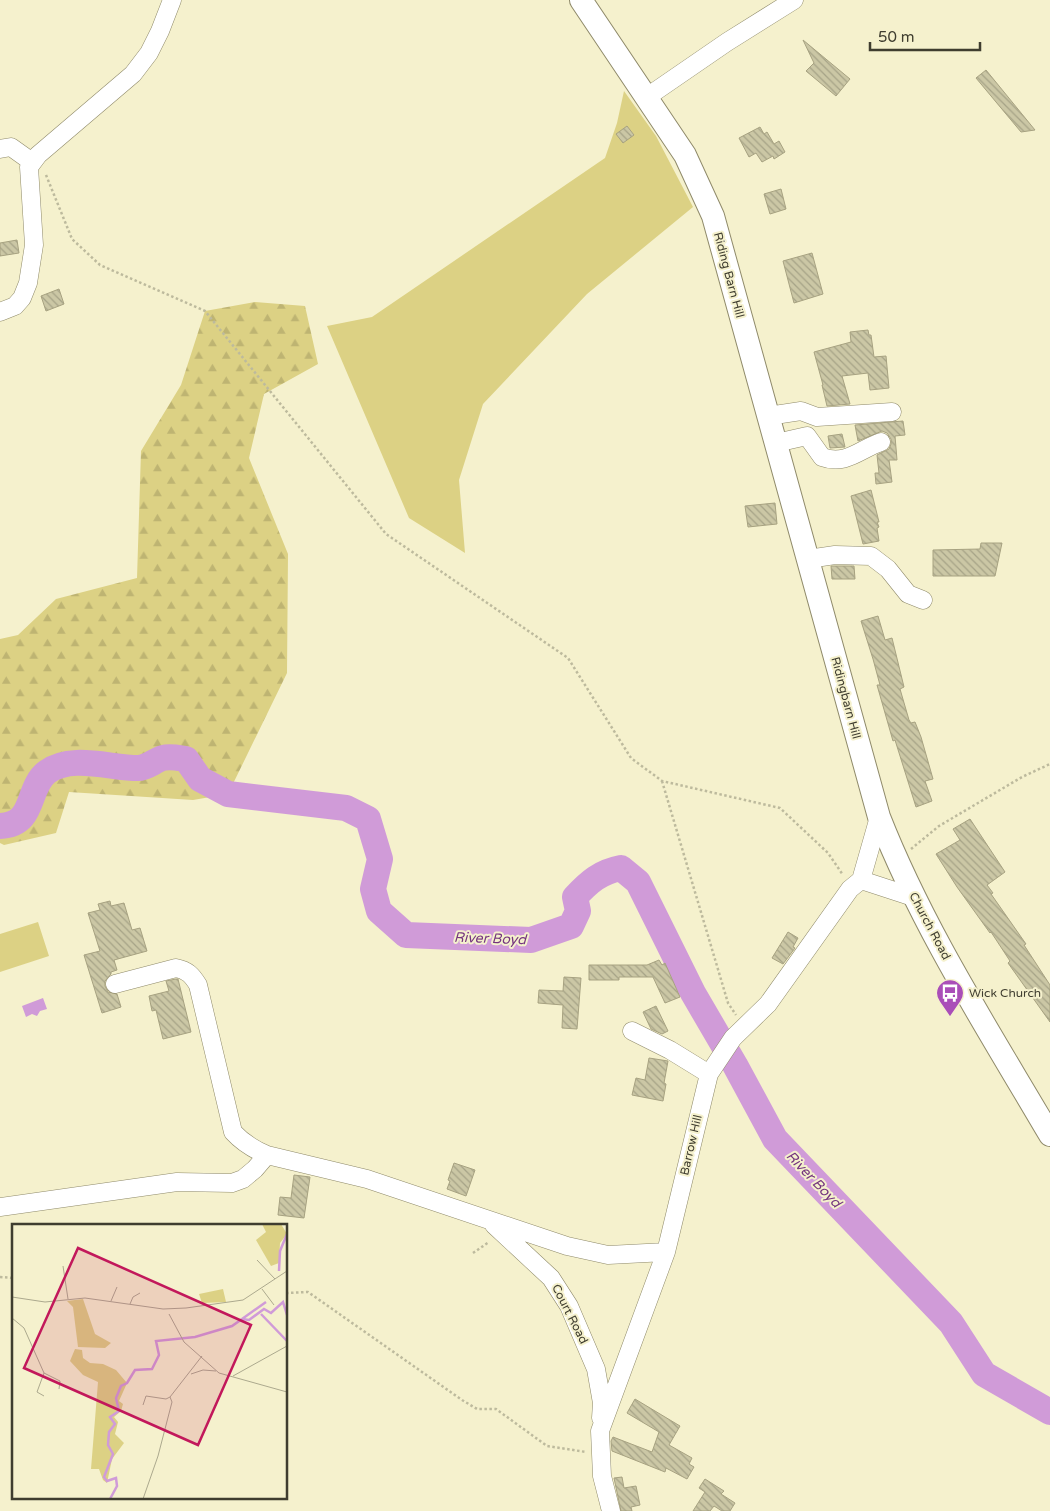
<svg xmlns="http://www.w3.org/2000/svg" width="1050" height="1511" viewBox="0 0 1050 1511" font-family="'Varela Round',sans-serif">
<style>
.green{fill:#dcd184}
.forest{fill:url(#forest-firs)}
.water{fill:#d09bd8}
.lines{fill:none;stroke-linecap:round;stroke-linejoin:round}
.river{stroke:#d09bd8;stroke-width:26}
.building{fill:url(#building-back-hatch);stroke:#a7a281}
.minor-casing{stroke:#8f8a6a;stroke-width:19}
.major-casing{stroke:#8f8a6a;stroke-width:24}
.path{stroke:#bdba9d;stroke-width:2.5;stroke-dasharray:2.5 2.5;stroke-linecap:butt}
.minor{stroke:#fff;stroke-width:18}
.major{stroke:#fff;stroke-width:22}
.labels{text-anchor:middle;stroke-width:4;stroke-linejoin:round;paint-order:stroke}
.street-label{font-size:12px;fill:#3f3d2f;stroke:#f5f1cd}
.poi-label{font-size:12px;fill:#3f3d2f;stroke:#f5f1cd;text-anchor:start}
.water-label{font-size:14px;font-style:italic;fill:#74347e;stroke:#f5f1cd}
.inset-river{fill:none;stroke:#d09bd8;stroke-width:2.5}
.inset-road{fill:none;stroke:#aca98e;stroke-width:1}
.view{fill:#c2185b;fill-opacity:0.15;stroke:#c2185b;stroke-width:2.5}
.inset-edge{fill:none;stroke:#3f3d2f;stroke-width:2.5}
</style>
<defs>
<pattern id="forest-firs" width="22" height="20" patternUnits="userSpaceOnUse" patternTransform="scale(1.25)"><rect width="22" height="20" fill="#dcd184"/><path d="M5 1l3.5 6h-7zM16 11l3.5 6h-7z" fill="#beb472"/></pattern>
<pattern id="building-back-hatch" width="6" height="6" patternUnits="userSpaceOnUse" patternTransform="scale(1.25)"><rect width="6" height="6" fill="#cbc7a5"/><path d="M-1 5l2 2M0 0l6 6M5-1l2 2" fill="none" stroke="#a6a387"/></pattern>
</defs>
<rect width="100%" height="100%" fill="#f5f1cd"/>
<path class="green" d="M624,91L656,136L693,207L587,294L483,404L459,480L465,553L409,518L327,326L372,317L605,158L617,123Z
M38,922L49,956L0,972V934Z"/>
<path class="forest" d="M255,302L305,306L318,364L264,394L249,458L288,554L287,673L228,794L193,800L69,792L56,833L4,845L0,843V639L18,635L56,599L137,578L141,451L181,385L205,311Z"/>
<path class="water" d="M43,998L47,1009L40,1011L37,1016L32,1014L26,1017L22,1006Z"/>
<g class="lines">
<path class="river" d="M0,826C36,825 26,788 47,772C71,754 110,768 138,768C147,768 155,760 163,758C170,756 179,758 186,759L200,779L228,794L346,808L368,819L380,859L373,889L379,911L406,935L531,940L571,926L578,911L575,897C589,882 600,872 621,868L638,882L693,993L735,1065L775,1139L951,1323L984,1374L1050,1412"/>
</g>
<path class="building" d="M803,40L850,79L836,96L806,71L814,63Z
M986,70L1035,130L1021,132L976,78Z
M627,126L634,135L623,143L616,134Z
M760,127L764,134L767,132L774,144L779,141L785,152L774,159L773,156L762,162L756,153L749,157L739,138Z
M781,189L786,209L770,214L764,194Z
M17,240L19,253L0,256V243Z
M812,253L823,294L794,303L783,261Z
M59,289L64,304L46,311L41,296Z
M868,330L869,335H871L874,357L886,356L889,388L870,390L868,373L842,376L850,404L827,406L822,385H823L814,352L851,342L850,332Z
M903,421L905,435L895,436L897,460H889L892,482L876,484L875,473H879L877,455L889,449L891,444V439L887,433L882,431L858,441L855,425Z
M842,434L845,447L830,448L828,436Z
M871,490L879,522H877L879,527L877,528L879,541L863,544L851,496Z
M775,503L777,524L748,527L745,506Z
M981,543H1002L995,576H933V550L980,549Z
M831,566H854L855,579H832Z
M878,616L885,640L892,638L904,687L900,689L909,720L911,723L915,722L921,737L933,779L925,781L932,801L916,807L895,740L893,741L877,685H880L873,659L861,621Z
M970,819L1005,872L987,885L993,893L991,894L1026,944L1024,945L1050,985V1022L1008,963L1010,961L991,932L990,933L957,887L936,854L960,840L953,829Z
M110,901L111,906L124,903L132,930L140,928L147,951L114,960L117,970L111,972V974L105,981V986L108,992L117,994L121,1007L102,1013L84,955L100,951L88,913L100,910L98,904Z
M788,932L798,938L793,947L795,948L783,964L772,958Z
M659,960L662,965L665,963L680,997L665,1003L653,977H619V980H589V965H647Z
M564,977L581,978L577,1029L562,1028L563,1005L538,1003L539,990L563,991Z
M176,979H178L191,1032L163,1039L156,1010L152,1011L149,996L169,991L166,981Z
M656,1006L668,1031L662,1034L651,1029L643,1012Z
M649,1058L668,1061L664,1083L666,1084L663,1101L632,1095L636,1078L645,1080Z
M454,1163L475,1170L466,1196L447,1189L450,1181L448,1180Z
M294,1175L310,1177L304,1218L278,1215L280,1197L291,1198Z
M635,1399L680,1426L669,1445L692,1458L689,1464L694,1467L687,1479L666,1468L665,1472L612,1451L611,1441L613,1437L652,1452L659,1432L627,1413Z
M622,1477L624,1488L636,1486L640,1505L631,1507L632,1511H621L614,1478Z
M705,1479L724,1491L721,1494L735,1503L730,1511H722L714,1506L710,1511H693L705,1492L699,1488Z"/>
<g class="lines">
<g class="minor-casing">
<path id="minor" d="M647,97L727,42L794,0
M0,149L11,147L32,162
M0,312L15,306L22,298L28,283L34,245L29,167L38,155L133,74L149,53L160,31L172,0
M768,416L801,411L817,417L892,412
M776,443L807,436L822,457C846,466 860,449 881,442
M808,559L835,555L871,556L888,569L908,594L923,600
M879,817L861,880L913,897
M115,984L176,968C187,970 192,975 198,985L233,1132C243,1143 253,1149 267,1155L367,1179L567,1246L608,1255L666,1252
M632,1031L670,1050L709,1074
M0,1207L177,1182L232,1183L243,1179L255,1169L267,1155
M494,1225L551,1278L569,1306L596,1369L602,1403L601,1418
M611,1511L602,1476L600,1431L666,1252L709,1074L733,1038L768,1004L850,889L861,880"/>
</g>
<g class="major-casing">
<path id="major" d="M581,0L685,155L713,216L879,817C923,929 989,1031 1050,1135"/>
</g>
<path class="path" d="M46,175L72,239L100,265L205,311L386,534L568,658L631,758L662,781L780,808L828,853L843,875
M662,781L728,1003L736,1015
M911,849L939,826L1022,777L1050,764
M473,1253L489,1242
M0,1277L14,1278
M286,1293L308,1292L462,1400L477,1409H496L547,1446L586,1452"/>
<use href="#minor" class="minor"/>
<use href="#major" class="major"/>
</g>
<defs>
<g id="bus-pin" transform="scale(1.4375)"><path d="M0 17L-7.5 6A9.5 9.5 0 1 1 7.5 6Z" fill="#aa4eb8" stroke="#f5f1cd"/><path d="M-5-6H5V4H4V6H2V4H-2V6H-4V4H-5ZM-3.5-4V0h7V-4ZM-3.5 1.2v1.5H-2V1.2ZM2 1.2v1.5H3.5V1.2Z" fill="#fff"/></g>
</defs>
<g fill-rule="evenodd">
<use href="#bus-pin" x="950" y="993"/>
</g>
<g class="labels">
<g class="street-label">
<text transform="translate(729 275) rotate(75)" y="4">Riding Barn Hill</text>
<text transform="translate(846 698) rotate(75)" y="4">Ridingbarn Hill</text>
<text transform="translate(930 926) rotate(62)" y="4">Church Road</text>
<text transform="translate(691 1145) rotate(-77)" y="4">Barrow Hill</text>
<text transform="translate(570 1314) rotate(63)" y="4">Court Road</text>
</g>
<g class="poi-label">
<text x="969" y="997">Wick Church</text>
</g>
<g class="water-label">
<text transform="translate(490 938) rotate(2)" y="5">River Boyd</text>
<text transform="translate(814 1179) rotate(46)" y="5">River Boyd</text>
</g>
</g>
<g transform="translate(12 1224)">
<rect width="275" height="275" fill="#f5f1cd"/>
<path d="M250,0H269L275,10L268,19L267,39L259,42L244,16L254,8ZM71,75L83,110L99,119L93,124L66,123L61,83L55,77Z" fill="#dcd184"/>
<path d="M63,125L70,126L71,134L78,139L91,140L104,146L115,159L107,177L111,180L109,187L102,193L106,198L103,210L112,219L100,235L95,259L91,256L87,245H79L86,158L71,151L58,137Z" fill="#dcd184"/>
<path d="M211,65L214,78L190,79L187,70Z" fill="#dcd184"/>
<path class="inset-river" d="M267,47L268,27L275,10M249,90L275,117M230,95L254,78M98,275L105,262L104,254L95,257L92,253L101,230L96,221L97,208L103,200L98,193L107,187L104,174L109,162L115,159L123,146L140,145L147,131L144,117L183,113L220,102L230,95L237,96L252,85L259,89L271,78L275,91"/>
<path class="inset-road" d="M245,36L263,55M51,42L56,75M250,65L262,81M0,73L33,78L73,74L151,85L174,84L231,76L275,47M99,77L105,63M118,80L121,73L128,69M157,90L172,118L207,149L275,168M0,94L12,104L32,149L48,157L47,165M179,150L191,146L204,147M221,152L275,122M32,172L25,168L32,149M158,173L190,132M131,181L134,172L154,175L158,173M131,275L146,232L160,178L158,173"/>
<path class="view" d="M66,24L239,101L186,221L12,144Z"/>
<rect width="275" height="275" class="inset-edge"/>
</g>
<path d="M870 42v8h110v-8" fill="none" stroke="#3f3d2f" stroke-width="2.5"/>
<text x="878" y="42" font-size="15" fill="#3f3d2f" stroke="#f5f1cd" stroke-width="4" paint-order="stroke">50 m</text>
</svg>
